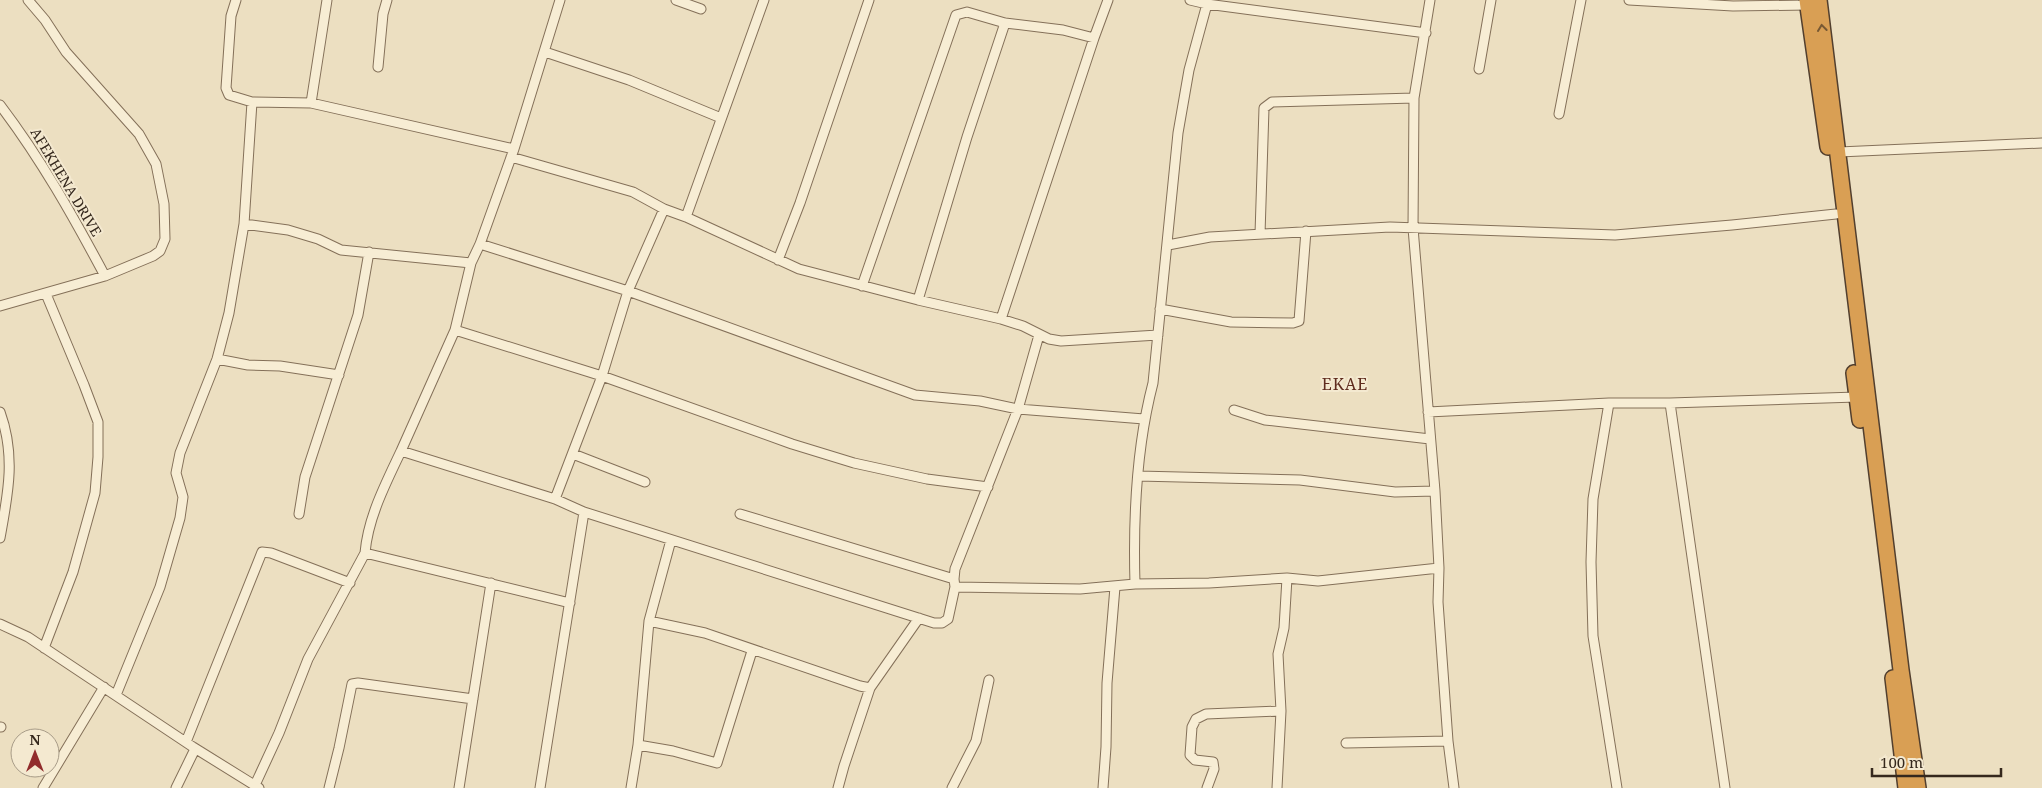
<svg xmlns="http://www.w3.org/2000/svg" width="2042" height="788" viewBox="0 0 2042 788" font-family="'Noto Serif',serif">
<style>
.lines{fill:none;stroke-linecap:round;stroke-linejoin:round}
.street-casing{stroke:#847059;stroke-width:11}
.highway-casing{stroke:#523f2e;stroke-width:18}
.street{stroke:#f7edd4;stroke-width:9}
.highway{stroke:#d99f54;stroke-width:15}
.oneway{stroke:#775833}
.labels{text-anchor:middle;stroke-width:4;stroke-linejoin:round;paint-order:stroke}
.street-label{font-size:14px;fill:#35281d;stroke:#f4e9d0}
.quarter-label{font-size:16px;letter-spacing:1px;fill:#5f2c1e;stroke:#f4e9d0}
</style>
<rect width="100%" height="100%" fill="#ecdfc1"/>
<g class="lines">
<g class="street-casing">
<path id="street" d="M236,0L231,16L226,88L229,95L252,102L311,103L514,149
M676,0L701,9
M764,0L686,217L799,269L918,300L1001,319L1023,326L1049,339L1061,341L1158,335
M1190,0L1207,4L1426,33
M1430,0L1414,98L1413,228L1435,491L1439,568L1438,602L1448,741L1454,788
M1629,0L1733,6L1808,5
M545,52L629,80L721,118
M378,67L383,14L387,0
M1479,69L1491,0
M311,103L327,0
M0,105C41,159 73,216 105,276
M1559,114L1581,0
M1839,152L2042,143
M511,157L633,192L664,209L686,217
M244,224L288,230L318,239L341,250L471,263
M1260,234L1264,108L1272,102L1414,98
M480,244L628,291L915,395L980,401L1018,409L1144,419
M1168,245L1210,237L1390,227L1615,235L1732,225L1836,214
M778,260L800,203L869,0
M862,286L956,15L967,12L1005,23L1063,30L1094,38
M918,300L967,137L1005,23
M0,306L105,276L153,256L160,251L165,239L164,204L156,164L139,134L66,52L45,20L28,0
M1160,309L1231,322L1293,323L1299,321L1306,231
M1001,319L1094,38L1108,0
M455,330L602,376L792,444L854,463L927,479L988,487
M217,359L248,365L280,366L339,375
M1609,403L1593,499L1591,562L1593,636L1617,788
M1670,403L1725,788
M1234,410L1265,420L1430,439
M0,412C16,456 8,494 0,538
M1428,412L1609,403H1670L1857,397
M401,451L455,330L471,263L480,244L514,149L560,0
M573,454L645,482
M1138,476L1300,480L1395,492L1435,491
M555,499L602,376L628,291L664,209
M299,514L305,477L358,315L369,252
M740,514L954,579
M365,553L570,603
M1135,584C1133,516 1136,448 1153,383L1178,133L1189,70L1207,4
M955,587L954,579L955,569L1018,409L1039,335
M649,621L705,633L860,686L870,688L919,618
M0,624L28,637L193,747L259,788
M44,648L73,572L95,493L98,457V422L84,385L46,294
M116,695L160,587L180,518L183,497L176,473L180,453L217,359L229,313L244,224L252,102
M0,727H1
M186,742L262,552L271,553L350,583
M1346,743L1448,741
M638,745L673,751L717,763L752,651
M255,785L279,733L308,659L365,553C368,517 386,483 401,451L555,499L584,512L934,623H942L948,619L955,587L1080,589L1135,584L1209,583L1287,578L1318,581L1439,568
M43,788L104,687
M176,788L195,749
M329,788L339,748L352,684L358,683L473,699
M459,788L491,583
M540,788L584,512
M631,788L638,745L649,621L671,540
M838,788L844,766L870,688
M952,788L976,741L989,680
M1103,788L1106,747L1107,683L1115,587
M1207,788L1214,769L1213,762L1195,760L1190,755L1192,727L1196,719L1206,714L1281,711
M1277,788L1281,711L1278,654L1284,628L1287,578"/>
</g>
<g class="highway-casing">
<path id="highway" d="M1807,0L1828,147
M1819,0L1901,670L1918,788
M1854,373L1860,420
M1893,678L1906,788"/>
</g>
<use href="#street" class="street"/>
<use href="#highway" class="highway"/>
</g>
<defs><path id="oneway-chevron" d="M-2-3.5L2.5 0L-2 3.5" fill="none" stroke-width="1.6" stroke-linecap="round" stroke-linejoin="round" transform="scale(1.25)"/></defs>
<use class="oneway" href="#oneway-chevron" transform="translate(1822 28) rotate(-97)"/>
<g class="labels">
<g class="street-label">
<text transform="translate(66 182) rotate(59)" y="5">AFEKHENA DRIVE</text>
</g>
<g class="quarter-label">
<text x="1345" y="390">EKAE</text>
</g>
</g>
<g transform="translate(35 753)"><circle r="24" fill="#f4e9d0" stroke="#a89c88"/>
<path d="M0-4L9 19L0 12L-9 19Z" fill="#912c2c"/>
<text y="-8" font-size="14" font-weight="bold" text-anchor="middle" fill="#35281d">N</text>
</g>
<path d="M1872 768v8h129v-8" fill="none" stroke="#35281d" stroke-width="2.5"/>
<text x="1880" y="768" font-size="15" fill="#35281d" stroke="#f4e9d0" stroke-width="4" paint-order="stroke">100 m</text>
</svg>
